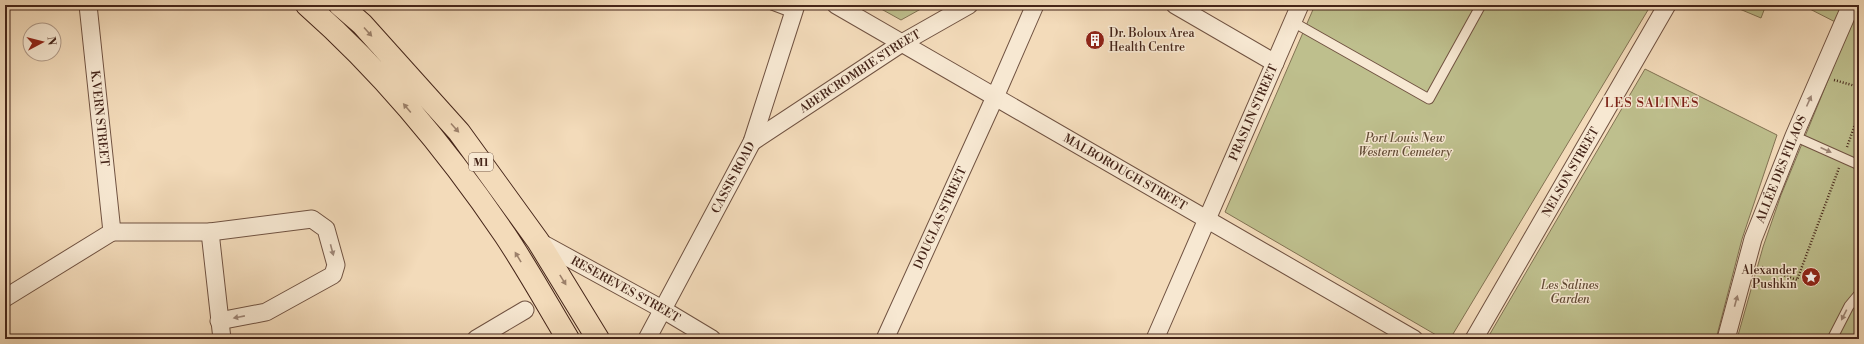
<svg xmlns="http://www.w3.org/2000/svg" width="1864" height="344" viewBox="0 0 1864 344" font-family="'Libre Bodoni',serif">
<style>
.green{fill:#bebf8d;stroke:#827253}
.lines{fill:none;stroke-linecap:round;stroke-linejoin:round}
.lane-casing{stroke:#705241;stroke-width:11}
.street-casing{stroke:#705241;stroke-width:19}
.highway-casing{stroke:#452519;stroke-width:24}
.path{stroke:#452519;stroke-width:2.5;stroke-dasharray:1 2;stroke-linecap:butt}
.lane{stroke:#f7e8d2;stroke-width:9}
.street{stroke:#f7e8d2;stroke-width:17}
.highway{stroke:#f3dbba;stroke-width:22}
.oneway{fill:#9c806a}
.oneway2{fill:#9e8676}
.labels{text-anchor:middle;stroke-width:3;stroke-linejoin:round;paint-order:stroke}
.shield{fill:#f7e8d2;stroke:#7a6050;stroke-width:1}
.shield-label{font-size:11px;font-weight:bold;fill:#452519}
.poi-label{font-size:12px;fill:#452519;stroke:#f7e8d2;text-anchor:start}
.street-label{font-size:12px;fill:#452519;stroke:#f7e8d2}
.park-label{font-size:12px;font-style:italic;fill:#634c36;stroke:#f7e8d2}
.neighbourhood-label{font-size:13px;letter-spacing:1px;fill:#7a1f14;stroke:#f7e8d2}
</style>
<rect width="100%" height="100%" fill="#f3dbba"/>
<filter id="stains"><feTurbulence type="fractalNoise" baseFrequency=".005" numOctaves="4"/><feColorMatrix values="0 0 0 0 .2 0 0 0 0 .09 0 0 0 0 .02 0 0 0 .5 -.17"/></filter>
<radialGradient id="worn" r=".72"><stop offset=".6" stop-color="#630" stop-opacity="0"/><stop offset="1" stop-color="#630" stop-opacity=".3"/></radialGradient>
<path class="green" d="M874,5H928L901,20Z
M1315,5H1651L1450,339H1443L1225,212Z
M1730,5H1766L1761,18Z
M1802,5H1859V339H1737L1763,247L1781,195L1849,29Z
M1645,69L1777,135L1742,239L1716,339H1487Z"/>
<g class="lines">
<g class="lane-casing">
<path id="lane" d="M772,5L793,13
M1293,22L1429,99L1481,5
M1794,136L1859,165
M1832,339L1849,306L1859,294"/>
</g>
<g class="street-casing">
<g id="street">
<path id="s1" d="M88,5L112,232"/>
<path id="s2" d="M836,5L1414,339"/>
<path d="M1175,5L1275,63"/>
<path id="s3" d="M752,142L902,43L969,5"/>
<path d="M112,232H210L312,219L326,229L336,265L333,275L266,312L219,321"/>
<path d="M210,232L222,339"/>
<path id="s4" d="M538,241L662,309L712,339"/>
<path d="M5,298L112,232"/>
<path d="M476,339L525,310"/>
<path id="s5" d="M647,339L752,142L796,5"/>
<path id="s6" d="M885,339L995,97L1035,5"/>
<path id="s7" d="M1155,339L1300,5"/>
<path id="s8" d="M1474,339L1667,5"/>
<path id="s9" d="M1726,339L1753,239L1794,136L1851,5"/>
</g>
</g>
<g class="highway-casing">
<path id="highway" d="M307,5C383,72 448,151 505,235C527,268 547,304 568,339
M340,5L362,24L459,132L538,241L598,339"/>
</g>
<path class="path" d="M1834,80L1859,87
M1847,147L1859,113
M1762,267L1797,280L1839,168"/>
<use href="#lane" class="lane"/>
<use href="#street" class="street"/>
<use href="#highway" class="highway"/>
</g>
<defs><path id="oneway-solid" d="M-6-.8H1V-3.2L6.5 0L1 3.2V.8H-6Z"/></defs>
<g class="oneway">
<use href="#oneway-solid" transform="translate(368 32) rotate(48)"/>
<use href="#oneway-solid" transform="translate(407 108) rotate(-130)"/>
<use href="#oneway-solid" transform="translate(455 128) rotate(48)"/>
<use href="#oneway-solid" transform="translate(518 257) rotate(-121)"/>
<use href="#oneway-solid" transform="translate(563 280) rotate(58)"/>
</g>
<g class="oneway2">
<use href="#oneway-solid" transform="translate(1809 101) rotate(-66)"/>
<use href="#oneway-solid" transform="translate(1826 150) rotate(24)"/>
<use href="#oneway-solid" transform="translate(332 250) rotate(75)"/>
<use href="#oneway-solid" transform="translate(1736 301) rotate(-75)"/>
<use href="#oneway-solid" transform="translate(1844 315) rotate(117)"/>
<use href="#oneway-solid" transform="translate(239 317) rotate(169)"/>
</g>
<defs>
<g id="building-disc" transform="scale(1)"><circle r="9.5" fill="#8f2418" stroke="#f7e8d2"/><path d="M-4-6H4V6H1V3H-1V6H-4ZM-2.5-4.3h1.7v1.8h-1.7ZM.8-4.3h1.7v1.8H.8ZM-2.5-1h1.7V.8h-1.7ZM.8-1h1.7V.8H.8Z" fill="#fff"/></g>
<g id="sight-disc" transform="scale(1)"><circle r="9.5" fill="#8f2418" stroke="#f7e8d2"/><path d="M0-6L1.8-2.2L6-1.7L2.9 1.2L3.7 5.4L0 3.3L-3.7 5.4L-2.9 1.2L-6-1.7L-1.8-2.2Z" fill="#fff"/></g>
</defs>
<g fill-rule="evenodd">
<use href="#building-disc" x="1095" y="40"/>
<use href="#sight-disc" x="1811" y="277"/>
</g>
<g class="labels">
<rect class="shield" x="469" y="153" width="24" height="18" rx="3"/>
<g class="shield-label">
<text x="481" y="166">M1</text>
</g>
<g class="poi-label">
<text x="1109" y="37">Dr. Boloux Area<tspan x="1109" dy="14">Health Centre</tspan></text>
<text x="1797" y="274" text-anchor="end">Alexander<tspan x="1797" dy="14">Pushkin</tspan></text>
</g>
<g class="street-label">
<text dy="4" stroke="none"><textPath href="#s3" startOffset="129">ABERCROMBIE STREET</textPath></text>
<text dy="4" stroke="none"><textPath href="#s7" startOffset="247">PRASLIN STREET</textPath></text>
<text dy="4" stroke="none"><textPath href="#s1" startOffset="114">K.VERN STREET</textPath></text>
<text dy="4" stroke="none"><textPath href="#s9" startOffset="179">ALLÉE DES FILAOS</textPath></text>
<text dy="4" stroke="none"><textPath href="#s2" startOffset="334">MALBOROUGH STREET</textPath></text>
<text dy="4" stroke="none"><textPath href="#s8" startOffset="193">NELSON STREET</textPath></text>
<text dy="4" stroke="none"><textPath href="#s5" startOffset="183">CASSIS ROAD</textPath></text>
<text dy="4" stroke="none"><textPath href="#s6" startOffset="133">DOUGLAS STREET</textPath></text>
<text dy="4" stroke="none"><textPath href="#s4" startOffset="100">RESEREVES STREET</textPath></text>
</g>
<g class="park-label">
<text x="1405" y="142">Port Louis New<tspan x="1405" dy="14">Western Cemetery</tspan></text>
<text x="1570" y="289">Les Salines<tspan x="1570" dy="14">Garden</tspan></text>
</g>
<g class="neighbourhood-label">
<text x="1652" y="107">LES SALINES</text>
</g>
</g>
<rect width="1864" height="344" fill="none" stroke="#f3dbba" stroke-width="20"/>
<rect x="6" y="6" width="1852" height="332" fill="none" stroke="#452519" stroke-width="2"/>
<rect x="10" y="10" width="1844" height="324" fill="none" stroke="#452519"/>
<g transform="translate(42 42) rotate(83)"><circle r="19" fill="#f7e8d2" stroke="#b09a88"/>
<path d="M0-3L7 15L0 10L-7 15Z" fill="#8f2418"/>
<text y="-6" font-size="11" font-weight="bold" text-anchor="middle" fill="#452519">N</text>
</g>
<rect width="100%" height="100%" filter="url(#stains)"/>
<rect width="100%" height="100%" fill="url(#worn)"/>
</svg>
